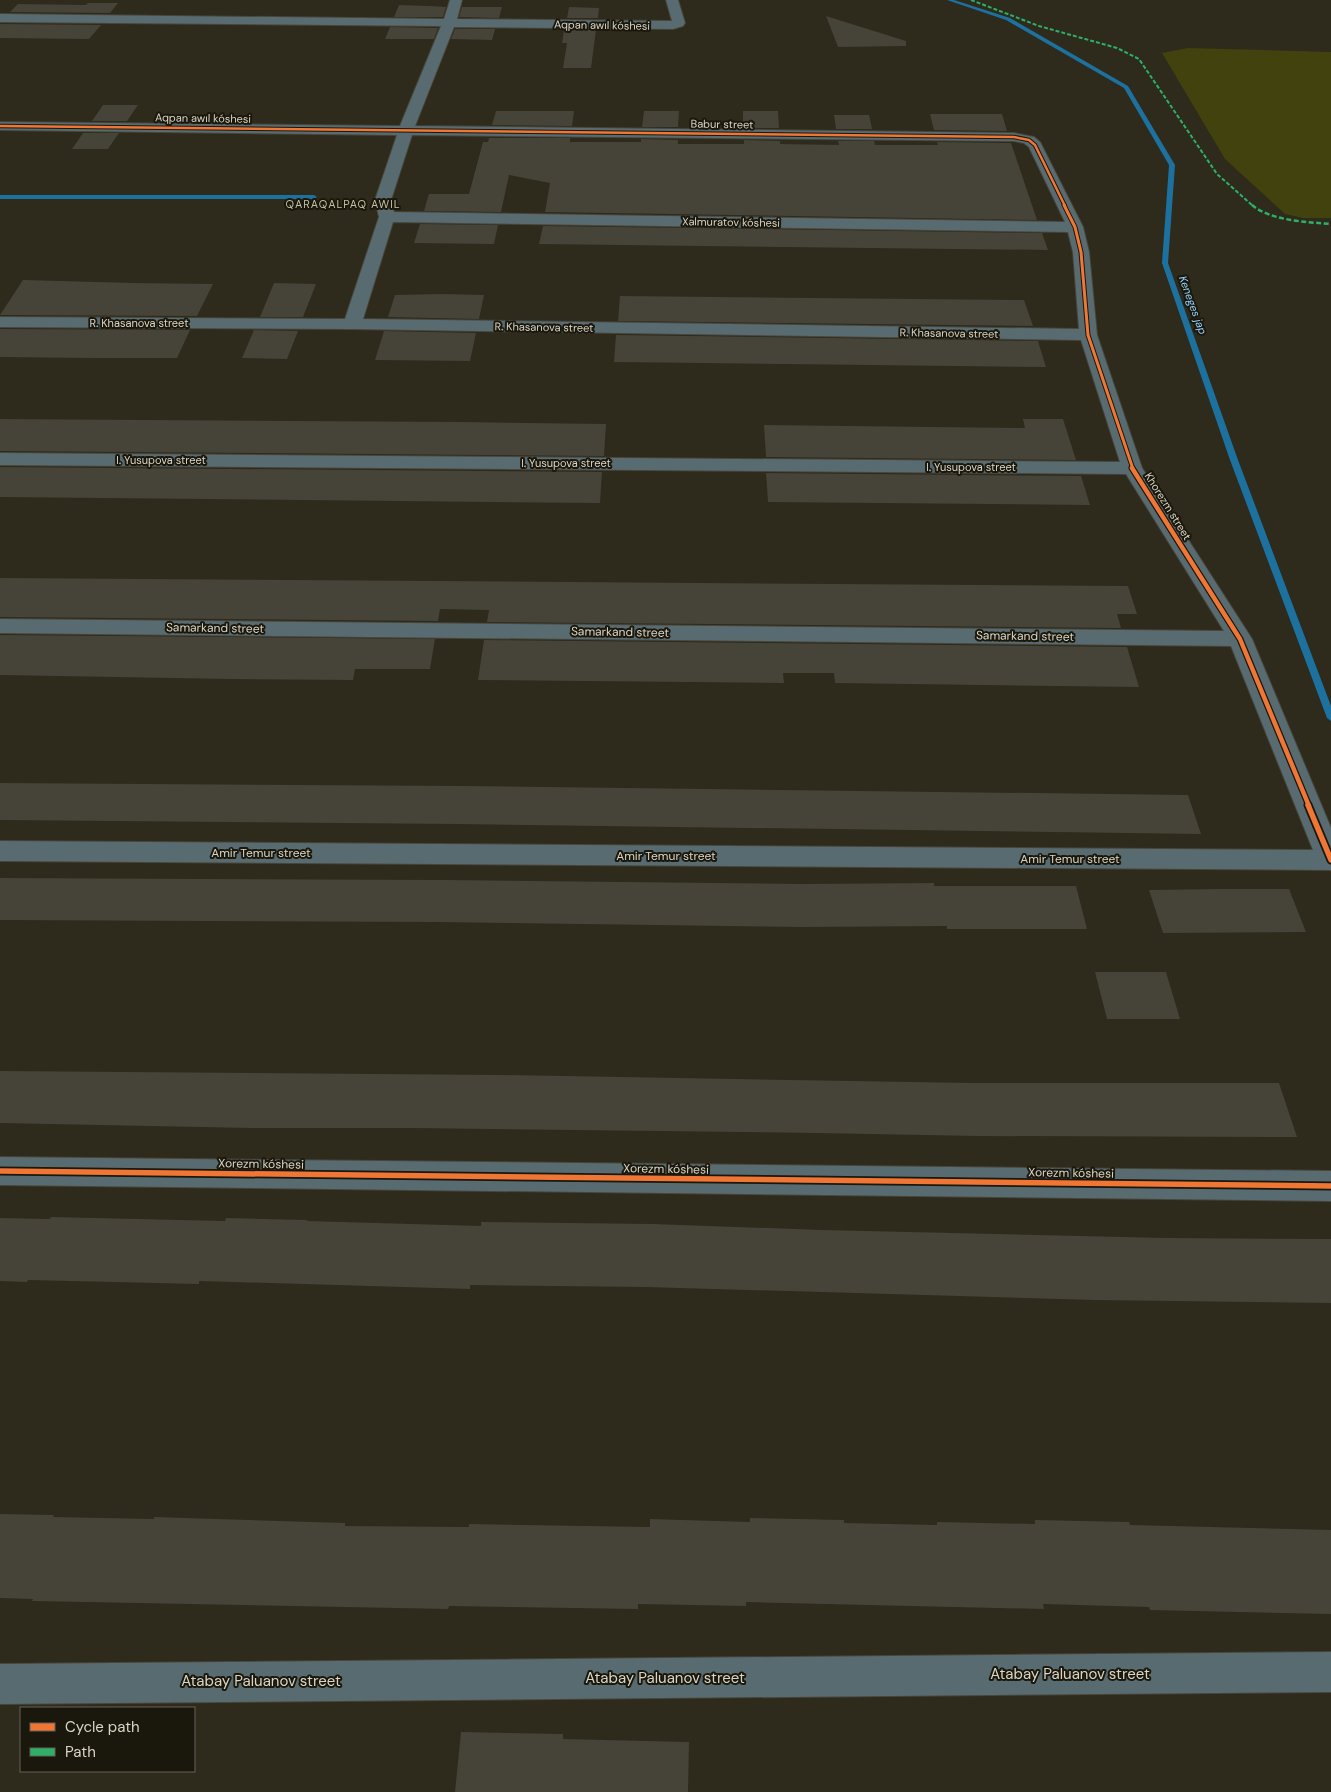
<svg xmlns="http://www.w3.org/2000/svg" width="1331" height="1792" viewBox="0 0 1331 1792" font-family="'DM Sans',sans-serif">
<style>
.green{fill:#42420e}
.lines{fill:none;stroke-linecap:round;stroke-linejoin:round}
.stream{fill:#1d719e;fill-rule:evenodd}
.building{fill:#464338}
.minor-casing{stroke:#484539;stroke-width:2}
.minor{fill:#586b71;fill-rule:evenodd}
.quiet-far1{stroke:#2db169;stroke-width:2;stroke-dasharray:4 2;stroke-linecap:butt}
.quiet{stroke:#2db169;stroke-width:2.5;stroke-dasharray:5 2.5;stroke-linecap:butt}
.cycleway-far3-casing{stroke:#1a170c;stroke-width:4.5}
.cycleway-far2-casing{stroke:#1a170c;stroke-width:5}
.cycleway-far1-casing{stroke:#1a170c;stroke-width:7}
.cycleway-casing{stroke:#1a170c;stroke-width:9}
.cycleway-far3{stroke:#f07635;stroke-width:2.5}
.cycleway-far2{stroke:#f07635;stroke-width:3}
.cycleway-far1{stroke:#f07635;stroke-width:4.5}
.cycleway{stroke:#f07635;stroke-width:5.5}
.labels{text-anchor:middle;stroke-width:4;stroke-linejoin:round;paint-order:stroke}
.far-street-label{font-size:11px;fill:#dad6c7;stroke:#1a170c}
.far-neighbourhood-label{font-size:11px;letter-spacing:1px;fill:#c8c0a2;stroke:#1a170c}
.far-water-label{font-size:11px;font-style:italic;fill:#96d3fd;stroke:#1a170c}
.street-label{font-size:12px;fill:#dad6c7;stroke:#1a170c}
.near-street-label{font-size:15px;fill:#dad6c7;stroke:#1a170c}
</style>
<rect width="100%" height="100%" fill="#2e2a1c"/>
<path class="green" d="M1188,48L1331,52V218H1303L1285,214L1225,159L1162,53Z"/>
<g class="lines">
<path class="stream" d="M947,0H954L1010,18L1128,86L1175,165L1168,263L1238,460L1331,706V721L1327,718L1230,460L1162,263L1169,165L1124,88L1006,20Z
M0,195H314L317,197L314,199H0Z"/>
</g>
<path class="building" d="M88,3H118L110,13L10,12L18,4L86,5Z
M399,5L430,6L446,7L443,17H394Z
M462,7H502L499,18L459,17Z
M569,7L599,8L598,18H567Z
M826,16L906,41V46L838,47Z
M0,24L101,25L89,39L0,38Z
M390,27L438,28L434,39H385Z
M455,29H495L492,40L451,39Z
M564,30H596L591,68H563L567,43H562Z
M103,105H138L127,121H92Z
M496,111H574L572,126L492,125Z
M644,111H679L678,127H642Z
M743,111H778L779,128H743Z
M930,114H1002L1007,131L934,130Z
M834,115H869L872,129H836Z
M83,133H119L108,149H72Z
M489,138H570V142H641V139L678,140V144H744V140L780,141V144L839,145L838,141H874L875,145H938L937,142L1011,143L1037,220L545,212L550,183L509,175L501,212L424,211L429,194H469L483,142H488Z
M420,224L498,225L494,244L414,243Z
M543,226L1042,233L1048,250L539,244Z
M23,280L134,283L213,284L197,316L0,315Z
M274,283L316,284L303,317H260Z
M441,294L484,295L479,319L388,317L395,295Z
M620,296L1024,300L1033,326L618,321Z
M0,329L190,330L177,358H92L0,357Z
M254,330L298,331L287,359L242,358Z
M384,331L476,333L470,361L375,360Z
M616,335L1038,341L1046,367L614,362Z
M0,419L463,422L606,424L604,456L0,451Z
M1023,419H1063L1076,460L766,457L764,425L1025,428Z
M0,467L602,472L600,503L493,502L0,497Z
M766,473L1081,476L1090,505L768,502Z
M0,578L1128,586L1137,614H1117L1121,628L487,622L489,610L440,609L438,621L0,617Z
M0,635L435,639L430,669H355L353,680L231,679L0,675Z
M484,640L1127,647L1139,687L835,683L834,673H783L784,683L478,680Z
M0,783L464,786L1188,795L1201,834L456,824L0,820Z
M0,878L446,880L802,884L934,883V886H1076L1087,929H947V926L801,927L437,922L0,920Z
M1222,889H1289L1306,932L1163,933L1149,890Z
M1095,972H1166L1180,1019H1107Z
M0,1071L501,1075L972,1083H1279L1297,1137L978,1136L816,1133L411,1128H251L0,1123Z
M51,1217L225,1221L226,1218L307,1220V1221L481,1226V1222L653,1224L822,1230L1167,1238L1331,1239V1303L1095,1300L646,1287L470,1285V1289L199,1281V1284L28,1280L27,1282L0,1281V1218L50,1219Z
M0,1514L54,1515L53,1517L154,1519V1517L345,1523V1526L469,1527V1524L650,1527V1519L750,1522V1518L844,1520V1523L937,1525V1522L1035,1524V1520L1129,1522L1130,1525L1331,1530V1614L1150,1610L1149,1607L1043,1604L1044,1609L746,1602V1606L638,1604V1609L449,1606L448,1609L32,1601L33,1599L0,1598Z
M461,1732L563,1734V1739L689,1742L688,1792H455Z"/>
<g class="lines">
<g class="minor-casing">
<path id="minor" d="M450,0H462L457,19L672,21L666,0H678L685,23L683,26L673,29L454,27L415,126L1014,133L1034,137L1040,142L1083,227L1089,252L1097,335L1142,468L1252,639L1331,828V870L0,861V841L1313,850L1231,646L0,633V619L1224,631L1126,474L0,465V453L1120,462L1081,340L352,329L0,327V317L345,319L379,217L375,200L397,135L0,130V122L400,126L441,26L0,22V14L444,19ZM412,135L1014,141L1024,143L1029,147L1065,222L394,212L391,200ZM393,222L1068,232L1073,252L1079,329L363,319Z
M0,1157L1331,1171V1201L0,1185Z
M1331,1652V1692L0,1704V1664Z"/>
</g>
<use href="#minor" class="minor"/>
<path class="quiet-far1" d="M971,0L1039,26L1117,48L1139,59L1217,174L1253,206"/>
<path class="quiet" d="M1252,205C1271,221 1307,222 1331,224"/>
<g class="cycleway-far3-casing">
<path id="cycleway-far3" d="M0,126L1014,137L1029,140L1035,145L1065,206"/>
</g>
<g class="cycleway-far2-casing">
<path id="cycleway-far2" d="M1064,205L1075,227L1081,252L1088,335L1133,469"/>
</g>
<g class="cycleway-far1-casing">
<path id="cycleway-far1" d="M1132,468L1240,639L1309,806"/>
</g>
<g class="cycleway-casing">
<path id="cycleway" d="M1308,805L1331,860
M0,1171L1331,1186"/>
</g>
<use href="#cycleway-far3" class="cycleway-far3"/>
<use href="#cycleway-far2" class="cycleway-far2"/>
<use href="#cycleway-far1" class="cycleway-far1"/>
<use href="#cycleway" class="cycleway"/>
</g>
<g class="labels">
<g class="far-street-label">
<text transform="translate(602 25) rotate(1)" y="4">Aqpan awıl kóshesi</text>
<text transform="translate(203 118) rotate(1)" y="4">Aqpan awıl kóshesi</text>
<text transform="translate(722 124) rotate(1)" y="4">Babur street</text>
<text transform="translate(731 222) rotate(1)" y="4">Xalmuratov kóshesi</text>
<text x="139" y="327">R. Khasanova street</text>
<text transform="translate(544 327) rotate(1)" y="4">R. Khasanova street</text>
<text transform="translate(949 333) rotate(1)" y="4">R. Khasanova street</text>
<text x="161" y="464">I. Yusupova street</text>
<text x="566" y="467">I. Yusupova street</text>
<text x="971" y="471">I. Yusupova street</text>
<text transform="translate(1168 506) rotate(58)" y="4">Khorezm street</text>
</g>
<g class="far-neighbourhood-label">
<text x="343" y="208">QARAQALPAQ AWIL</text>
</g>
<g class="far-water-label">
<text transform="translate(1193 305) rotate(70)" y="4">Keneges jap</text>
</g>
<g class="street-label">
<text transform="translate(215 628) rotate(1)" y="4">Samarkand street</text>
<text transform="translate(620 632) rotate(1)" y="4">Samarkand street</text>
<text transform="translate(1025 636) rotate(1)" y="4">Samarkand street</text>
<text x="261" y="857">Amir Temur street</text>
<text x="666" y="860">Amir Temur street</text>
<text x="1070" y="863">Amir Temur street</text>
<text transform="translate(261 1164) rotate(1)" y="4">Xorezm kóshesi</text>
<text transform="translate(666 1169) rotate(1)" y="4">Xorezm kóshesi</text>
<text transform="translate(1071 1173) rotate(1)" y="4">Xorezm kóshesi</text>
</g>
<g class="near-street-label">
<text x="1070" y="1679">Atabay Paluanov street</text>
<text x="665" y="1683">Atabay Paluanov street</text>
<text x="261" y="1686">Atabay Paluanov street</text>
</g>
</g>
<rect x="20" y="1707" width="175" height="65" fill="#1a170c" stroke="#676357"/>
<rect x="30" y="1723" width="25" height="8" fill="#f07635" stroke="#676357"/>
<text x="65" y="1732" font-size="15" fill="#dad6c7">Cycle path</text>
<rect x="30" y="1748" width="25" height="8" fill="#2db169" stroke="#676357"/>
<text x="65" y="1757" font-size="15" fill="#dad6c7">Path</text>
</svg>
